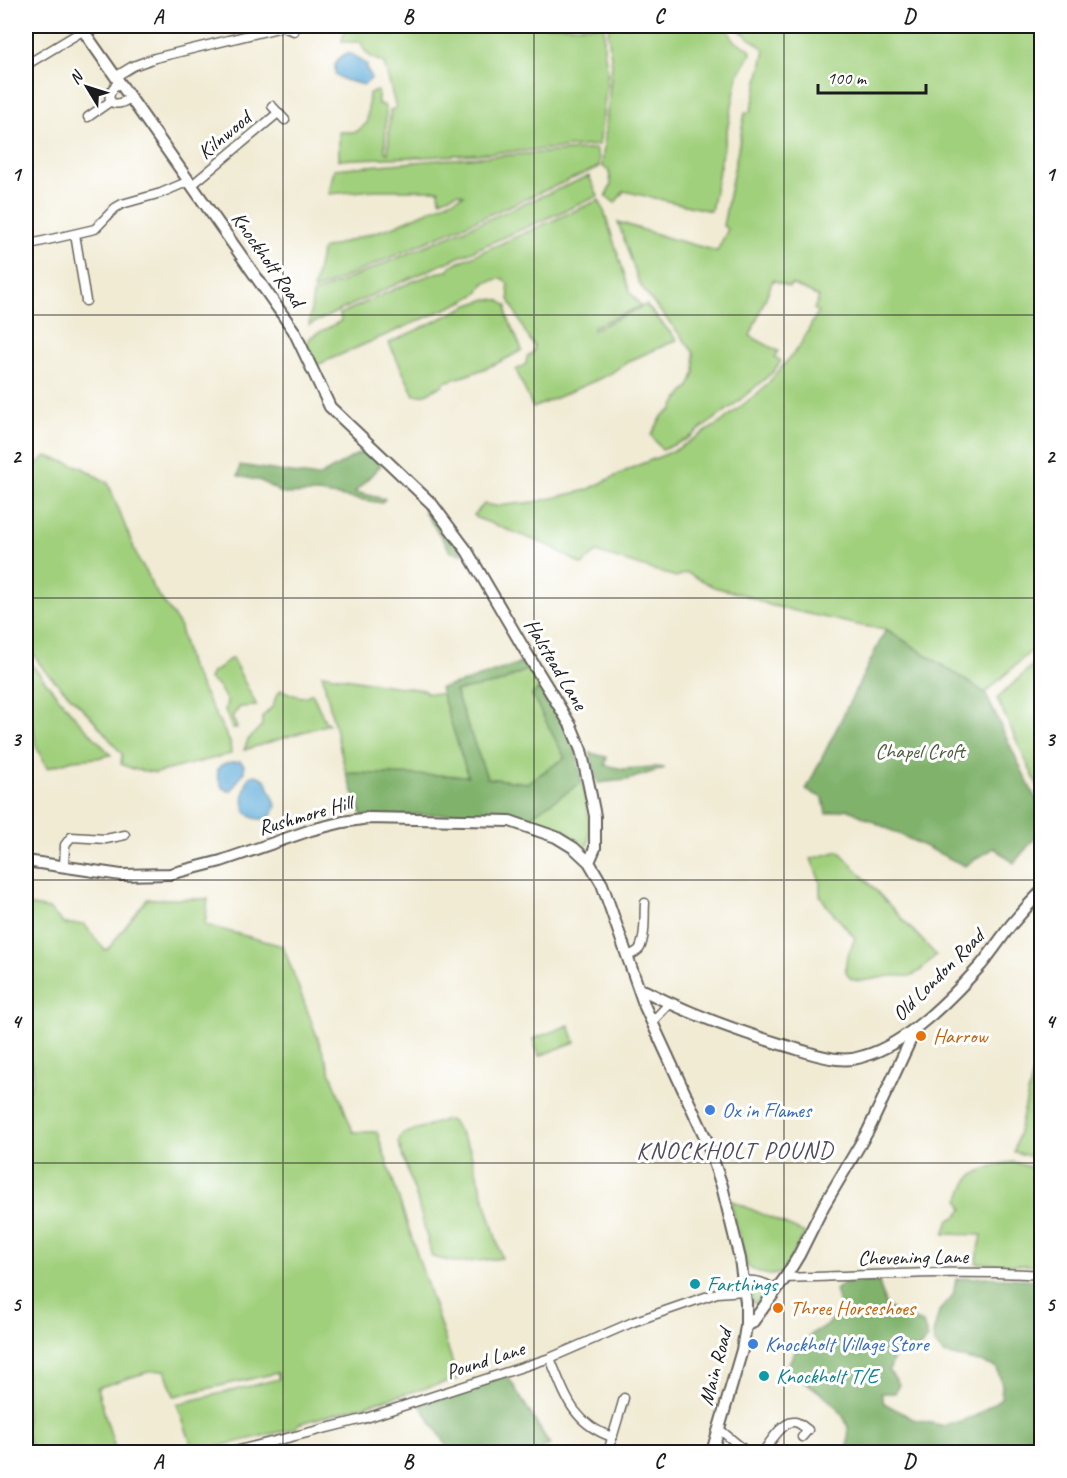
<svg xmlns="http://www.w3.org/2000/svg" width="1067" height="1478" viewBox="0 0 1067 1478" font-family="Caveat,sans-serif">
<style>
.green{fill:#a1d07d;stroke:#5e764c;stroke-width:1.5}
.forest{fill:#80b26c;stroke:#4e6744;stroke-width:1.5}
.water{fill:#60add9;stroke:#3e647a;stroke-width:1.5}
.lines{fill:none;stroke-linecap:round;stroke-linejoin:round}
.minor-casing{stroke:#67645c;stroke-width:11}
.tertiary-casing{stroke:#67645c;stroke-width:14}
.minor{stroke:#fff;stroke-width:8}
.tertiary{stroke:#fff;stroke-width:10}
.grid{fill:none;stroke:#1c1c1c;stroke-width:1.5;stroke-opacity:0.55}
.food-dot{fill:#e8710a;stroke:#fff;stroke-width:2}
.shop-dot{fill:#3f7fe0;stroke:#fff;stroke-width:2}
.culture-dot{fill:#0f9aa8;stroke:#fff;stroke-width:2}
.labels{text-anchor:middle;stroke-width:6;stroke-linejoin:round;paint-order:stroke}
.street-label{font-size:21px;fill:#1c1c1c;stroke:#fff}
.park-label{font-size:21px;fill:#4b5b3e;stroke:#fff}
.food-label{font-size:21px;fill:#c56008;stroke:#fff;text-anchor:start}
.shop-label{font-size:21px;fill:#366cbe;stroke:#fff;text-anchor:start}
.culture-label{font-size:21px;fill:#0d838f;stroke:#fff;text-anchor:start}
.quarter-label{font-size:24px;letter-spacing:1.5px;fill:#4f495a;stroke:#fff}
.neatline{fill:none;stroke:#1c1c1c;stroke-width:2}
.grid-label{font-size:20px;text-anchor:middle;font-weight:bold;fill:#1c1c1c}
</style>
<rect width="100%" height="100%" fill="#fff"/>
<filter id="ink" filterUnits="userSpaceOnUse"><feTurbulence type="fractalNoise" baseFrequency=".0167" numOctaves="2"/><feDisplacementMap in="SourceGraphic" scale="12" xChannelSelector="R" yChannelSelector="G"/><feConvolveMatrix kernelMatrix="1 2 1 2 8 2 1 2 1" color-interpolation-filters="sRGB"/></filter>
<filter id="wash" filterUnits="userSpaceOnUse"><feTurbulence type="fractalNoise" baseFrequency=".008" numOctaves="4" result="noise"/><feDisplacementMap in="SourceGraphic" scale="24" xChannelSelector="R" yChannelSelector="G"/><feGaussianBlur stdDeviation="1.35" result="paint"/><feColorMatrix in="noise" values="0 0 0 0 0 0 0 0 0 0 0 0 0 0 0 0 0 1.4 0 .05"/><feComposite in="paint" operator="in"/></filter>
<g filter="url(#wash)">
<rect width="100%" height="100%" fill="#f1ebd4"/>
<path class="green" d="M345,26H604V49L608,74L599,145C540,150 481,154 422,157C394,158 367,158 339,160V132H356L367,123L369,93L378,91V104L384,105L386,111L385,152L388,153L390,110L396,108L384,63C372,58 365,56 361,42H342Z
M609,26H719L729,31L733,40L750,49L751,54L738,75L711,211L624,191L615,203L606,196L611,185L609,171L602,166L612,65L608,33Z
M734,26H1041V642L985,693L886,629L862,626L769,605L745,595L714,587L687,573L676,577L596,552L582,565L552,547L477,518L474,515L484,504L496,506L535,502L587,490L636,466L664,455L679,448L720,423L764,388L799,347L818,312L814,309L819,297L791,284L789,287L773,280L750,336L778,351L775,357L781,361L773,372L734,405L687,439L662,450L651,435L663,415L672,410L678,399L689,387L695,372L694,353L681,336L650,299L639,283L618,222L672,239L717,251L728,229L723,226L745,113L750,112L753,103L765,50Z
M596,149L599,158V167L313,291L322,249L395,226L464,195L457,193L440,200L439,190H375L329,194L334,169L438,160Z
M589,176L598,196L379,292L309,325L313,294Z
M599,200L604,211L630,292L641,306L593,327V330L646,305L677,340L629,361L608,375L533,408L516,370L526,364L527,357L533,353L534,346L525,332L509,299L508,284L502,278L484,283L478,293L464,301L317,365L306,343L312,336L341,321L340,314C359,306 433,269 449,271L450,266Z
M487,299L499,300L507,306V316L522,350C499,364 470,375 444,382L443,385L424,395H414L389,343L469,305Z
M46,456L81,467L108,483L139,561L148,574L152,586L179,624L189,664L230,742L231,754L156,773L133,769L121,764L122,754L91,717L44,670L26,643V474Z
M1041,657V793L997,699Z
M26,658L75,717L111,755L97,758L73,760L47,768L36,746L33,725L26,708Z
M232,658L257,706L240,707L232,717L237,728L232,729L225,710L227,702L219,687L209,679L212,672C225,668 223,662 232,658Z
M528,669L541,687L532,695L565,758L527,783L487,778L455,691L499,683Z
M322,674L380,684L424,690L427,693L442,694L468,776L346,773Z
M281,690C293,694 301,701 312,693L325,721L329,724L244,750L248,740L262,725V717L273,706L276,696Z
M582,782C585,802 596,836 584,853L560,833L525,820Z
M839,851L936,955C928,962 921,973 910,976C904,977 898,975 891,976C880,976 853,988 847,974C842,963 851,949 855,938L827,906L820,895V881L811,859Z
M147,899H208L205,925L283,946L353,1132H377L458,1379L298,1424L296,1428L194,1452L177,1404L279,1379L277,1373L174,1396L165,1370L151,1371L97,1388L116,1452H32L26,1431V1095C35,1081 37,1070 26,1056V905L49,909L64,924H84L105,950L108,949Z
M569,1025L575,1042L539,1056L533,1039Z
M1040,1061L1042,1063L1041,1159L1014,1152L1034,1069Z
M445,1120L452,1121L469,1147L502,1258L459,1263L432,1257L417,1199L398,1142L402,1134Z
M1013,1162L1041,1170V1266L976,1263L982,1235L944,1234L949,1220L956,1217L963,1209L959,1201C962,1194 964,1184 970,1178C981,1168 999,1164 1013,1162Z
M730,1200L805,1233L782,1272C769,1279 759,1272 747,1266Z
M755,1285H758L765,1290L764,1293L756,1304L753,1303L751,1290Z"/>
<path class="forest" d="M363,451L381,465L355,492L385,499L382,503L318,493L283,494L261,481L238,476L240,465L318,477Z
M431,508L463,554L451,552L424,511Z
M886,629L985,693L1041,810V831L1014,863L994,848L965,866L847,809L826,814L823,798L806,790Z
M523,662L528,669L499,683L455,691L487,778L527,783L565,758L532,695L541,687L566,727L576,750L582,782L525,820L508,813L362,816L346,773L468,776L440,688L468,681Z
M590,753L607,757L605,765L623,769L655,767L665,768L627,780L598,783Z
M985,1277L1041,1280V1419L1036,1424L1024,1452H848C848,1445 849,1436 848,1429C844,1404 805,1382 785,1369L797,1349L812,1333L828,1325L840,1306L835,1290L843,1283L879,1282L885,1303L895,1313L923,1323L928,1338L916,1351L895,1355L889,1371L899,1384L895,1393H881L884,1403L913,1419L945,1426L975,1416L1001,1398L1002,1385L997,1368L984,1363L944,1354L934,1343L933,1334L939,1311L953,1295L956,1279Z
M507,1375L550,1445L533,1452H451L420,1405Z"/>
<path class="water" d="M347,53L355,56L367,65V71L371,75V79L364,85L344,80L335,74C334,62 336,60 347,53Z
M240,761L244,765V772L231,791C229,791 228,791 226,790C220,787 214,771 220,766C224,762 235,762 240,761Z
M255,775C269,779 266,782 271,793C278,806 278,809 267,819C262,819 256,820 252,817C238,810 244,788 249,777Z"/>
</g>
<g filter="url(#ink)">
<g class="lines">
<g class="minor-casing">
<path id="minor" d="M26,65L84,30
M115,77L133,66L155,58L282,27L294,31
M119,82C101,97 111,112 130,98
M272,106L285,120
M88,117L111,101
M192,185L278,113
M75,234L86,301
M26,245L95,229L115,208L122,204L161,193L189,181
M64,867L65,845L71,837L106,839L125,835
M628,956C632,954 638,952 640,948C646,935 644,916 645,903
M652,1022L665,1008L671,1004
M785,1278C870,1276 956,1269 1042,1275
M744,1281C756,1280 766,1282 776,1290
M550,1358C565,1395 572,1423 612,1437
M719,1429L747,1452
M231,1452L363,1419L550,1358L633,1322L717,1293L745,1291
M608,1452L624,1398
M763,1452C769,1444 783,1420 795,1422C800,1423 804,1427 808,1430L802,1437"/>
</g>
<g class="tertiary-casing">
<path id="tertiary" d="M80,26L294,331L330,407L432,504L467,551L523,647L571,726L581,750L589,786L595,816V848L589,862
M26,861L121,875L170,874L221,861L311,830L343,822L368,818L510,821L556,837L574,848L589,862L602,884L645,1007L706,1139L722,1186L740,1259L746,1302V1326L742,1350L712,1452
M639,990L645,991C688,1013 734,1030 780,1044C799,1049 818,1057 837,1059C846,1060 856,1059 864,1056C907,1044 952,997 981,965C992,952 1001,938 1011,925C1021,913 1031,902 1042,891
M746,1326L752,1323L785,1278L799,1255L823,1207L868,1131L910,1041L912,1036L911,1032"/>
</g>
<use href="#minor" class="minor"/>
<use href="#tertiary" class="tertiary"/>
</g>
</g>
<path class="grid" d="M283,26V1452M534,26V1452M784,26V1452M26,315H1042M26,598H1042M26,880H1042M26,1163H1042"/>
<g class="food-dot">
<circle cx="921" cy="1036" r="6"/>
<circle cx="778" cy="1308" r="6"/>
</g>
<g class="shop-dot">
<circle cx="710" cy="1110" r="6"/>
<circle cx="753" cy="1344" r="6"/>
</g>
<g class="culture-dot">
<circle cx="695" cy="1284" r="6"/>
<circle cx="764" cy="1376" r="6"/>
</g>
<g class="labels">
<g class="street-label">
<text transform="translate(224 135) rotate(-40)" y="7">Kilnwood</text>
<text transform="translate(268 259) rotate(55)" y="7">Knockholt Road</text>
<text transform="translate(556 664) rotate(59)" y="7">Halstead Lane</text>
<text transform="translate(305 815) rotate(-16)" y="7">Rushmore Hill</text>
<text transform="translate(938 975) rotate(-45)" y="7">Old London Road</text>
<text transform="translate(913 1257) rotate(-1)" y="7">Chevening Lane</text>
<text transform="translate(485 1360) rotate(-18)" y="7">Pound Lane</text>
<text transform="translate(715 1367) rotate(-75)" y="7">Main Road</text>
</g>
<g class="park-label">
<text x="920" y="758">Chapel Croft</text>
</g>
<g class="food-label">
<text x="933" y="1043">Harrow</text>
<text x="790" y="1315">Three Horseshoes</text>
</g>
<g class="shop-label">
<text x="722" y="1117">Ox in Flames</text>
<text x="765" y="1351">Knockholt Village Store</text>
</g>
<g class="culture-label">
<text x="707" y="1291">Farthings</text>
<text x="776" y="1383">Knockholt T/E</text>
</g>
<g class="quarter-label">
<text x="735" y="1158">KNOCKHOLT POUND</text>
</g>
</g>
<rect width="1067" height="1478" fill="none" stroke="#fff" stroke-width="66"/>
<g transform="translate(87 87) rotate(308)" stroke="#ffffff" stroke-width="4.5" paint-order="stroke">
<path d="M0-4.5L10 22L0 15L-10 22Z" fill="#1c1c1c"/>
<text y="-9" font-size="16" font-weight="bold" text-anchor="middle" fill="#1c1c1c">N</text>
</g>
<path d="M818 84v9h108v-9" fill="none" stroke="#1c1c1c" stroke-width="3"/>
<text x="827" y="84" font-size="18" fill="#1c1c1c" stroke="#ffffff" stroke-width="4.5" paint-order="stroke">100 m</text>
<rect x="33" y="33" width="1001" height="1412" class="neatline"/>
<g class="grid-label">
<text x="158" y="23">A</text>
<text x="408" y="23">B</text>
<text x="659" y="23">C</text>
<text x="909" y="23">D</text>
<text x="16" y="181">1</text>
<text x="1050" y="181">1</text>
<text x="16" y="463">2</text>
<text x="1050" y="463">2</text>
<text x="16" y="746">3</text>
<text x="1050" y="746">3</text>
<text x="16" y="1028">4</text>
<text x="1050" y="1028">4</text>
<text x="16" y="1311">5</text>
<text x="1050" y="1311">5</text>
<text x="158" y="1468">A</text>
<text x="408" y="1468">B</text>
<text x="659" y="1468">C</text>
<text x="909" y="1468">D</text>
</g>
</svg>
